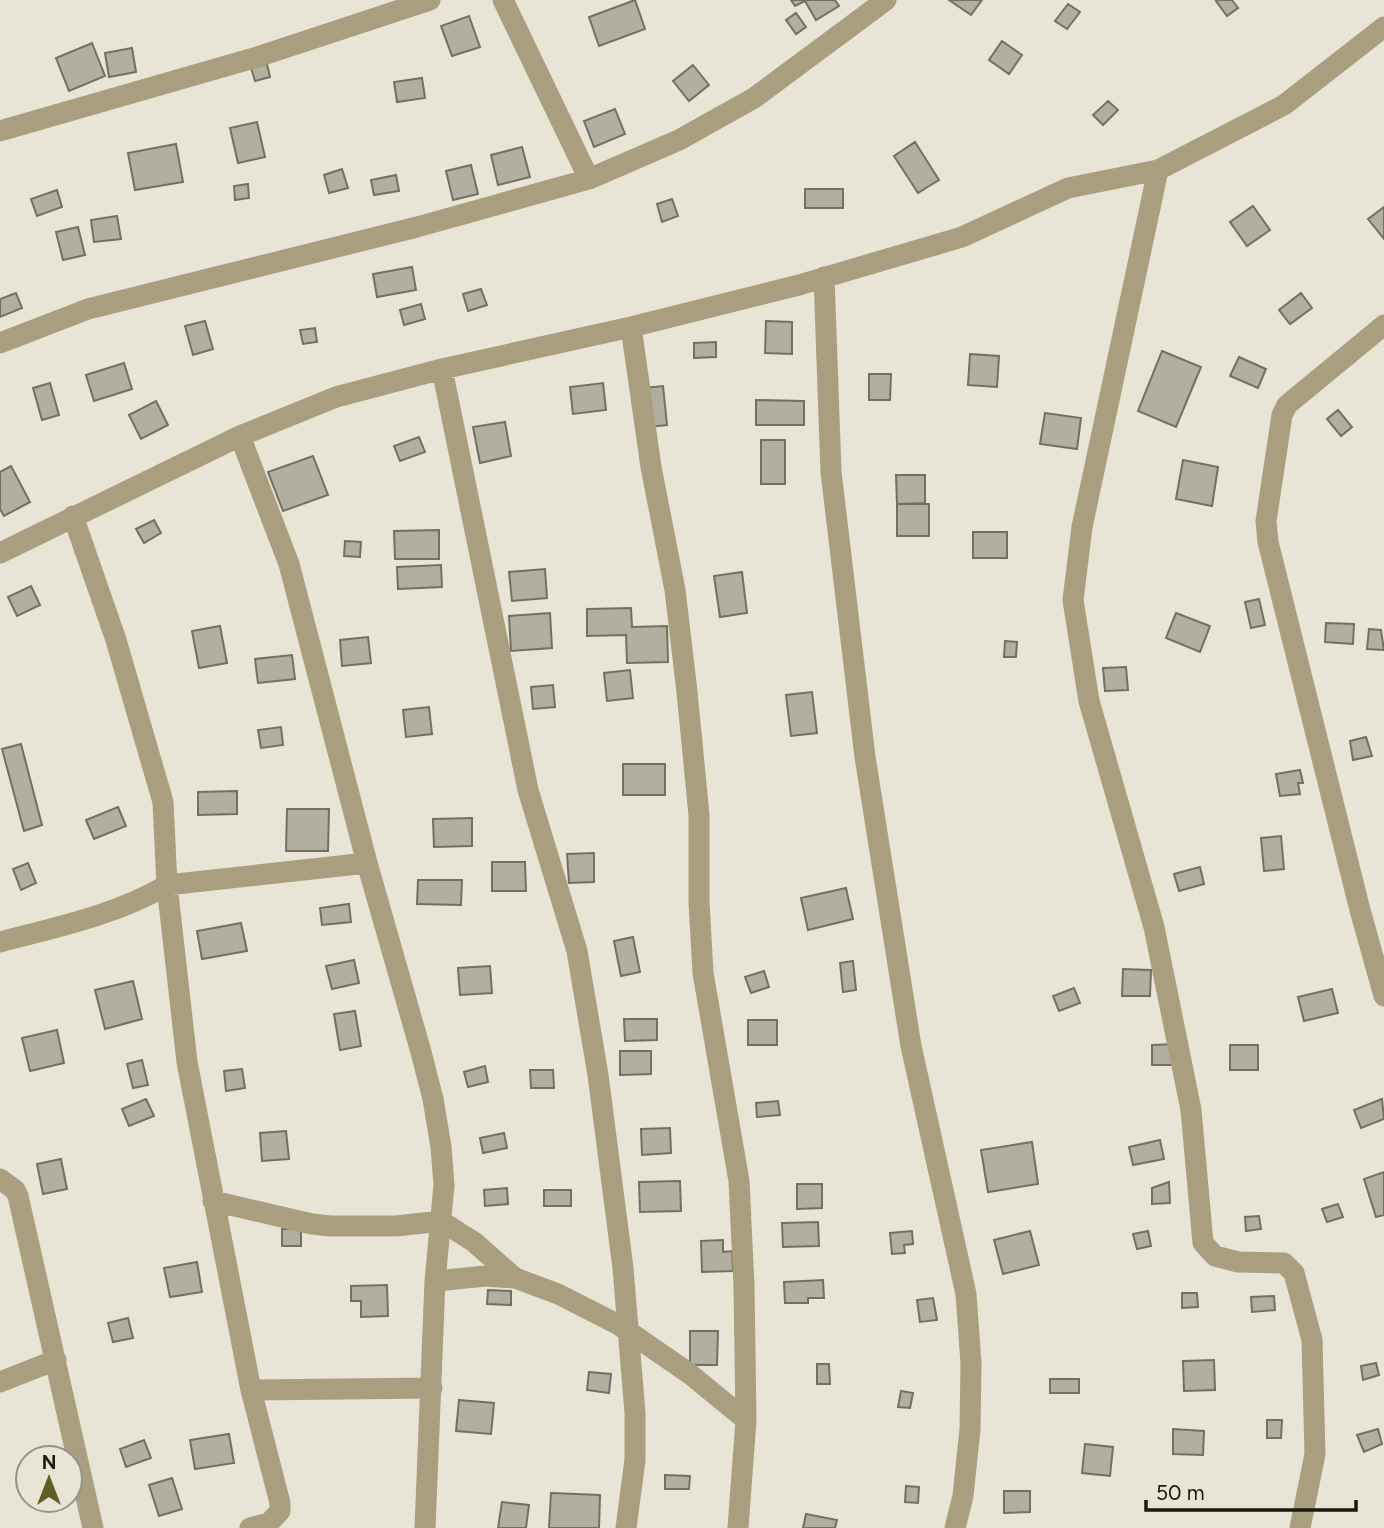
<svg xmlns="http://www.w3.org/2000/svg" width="1384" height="1528" viewBox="0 0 1384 1528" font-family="Figtree,sans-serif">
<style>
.building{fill:#b2afa1;stroke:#737063;stroke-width:2}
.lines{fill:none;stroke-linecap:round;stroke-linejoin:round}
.minor{stroke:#a99e7d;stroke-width:21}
</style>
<rect width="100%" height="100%" fill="#e8e4d6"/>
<path class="building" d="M635,0L645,29L599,46L589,17Z
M791,0H835L839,6L816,20L805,1L795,6Z
M949,0H982L971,15Z
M1218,0H1232L1238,8L1227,16L1216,1Z
M1068,4L1080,12L1067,29L1055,21Z
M796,13L806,27L796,34L786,20Z
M469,16L480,47L452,56L441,26Z
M1002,41L1022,55L1009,74L989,60Z
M92,43L105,76L69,91L56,58Z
M132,48L136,72L109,77L105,53Z
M267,64L270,77L255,81L251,68Z
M693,65L709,85L689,101L673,81Z
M422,78L425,98L397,102L394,82Z
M1108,101L1118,110L1103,125L1093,115Z
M615,109L625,134L594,147L584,121Z
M257,122L265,157L238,163L230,128Z
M915,142L939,180L918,193L894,156Z
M176,144L183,182L135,190L128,153Z
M522,147L530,177L498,185L491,155Z
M471,165L478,194L453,200L446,171Z
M342,169L348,188L329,193L324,175Z
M396,175L399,191L374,195L371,180Z
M248,184L249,198L235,200L234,186Z
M805,189H843V208H805Z
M57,190L62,207L37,216L31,199Z
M672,199L678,216L662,222L657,204Z
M1253,206L1270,230L1247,246L1230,222Z
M1384,207V239L1368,219Z
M117,216L121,239L94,242L91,220Z
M78,227L85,255L63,260L56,232Z
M412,267L416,290L377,297L373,274Z
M481,289L487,305L468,311L463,294Z
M16,293L22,308L0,317V299Z
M1301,293L1312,308L1290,324L1279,310Z
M421,304L425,319L404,325L400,310Z
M205,321L213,349L193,355L185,326Z
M766,321L792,322V354L765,353Z
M315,328L317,342L303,344L300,330Z
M716,342V357L694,358V343Z
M1162,351L1201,367L1176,427L1138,411Z
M970,354L999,356L997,387L968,385Z
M1239,357L1266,369L1258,388L1230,376Z
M124,363L132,389L94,401L86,375Z
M869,374H891L890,400H869Z
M50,383L59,415L42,420L33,388Z
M603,383L606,410L573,414L570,387Z
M663,386L667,425L650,427L645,388Z
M756,400L804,401V425H756Z
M156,401L168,425L141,439L129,415Z
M1338,410L1352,427L1341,436L1327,419Z
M1045,413L1081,418L1077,449L1040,444Z
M505,422L511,456L480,463L473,427Z
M419,437L425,452L400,461L394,446Z
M761,440H785V484H761Z
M313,456L328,495L283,511L268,472Z
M1183,460L1218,467L1212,506L1176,499Z
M11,466L30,502L4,516L0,509V472Z
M896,475H925V503L897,504Z
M897,504H929V536H897Z
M154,520L161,533L144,543L136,529Z
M439,530V559H395L394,531Z
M973,532H1007V558H973Z
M345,541L361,542L360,557L344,556Z
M441,565L442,587L398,589L397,567Z
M545,569L547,598L512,601L509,572Z
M742,572L747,613L720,617L714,576Z
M31,586L40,605L17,616L8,597Z
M1259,599L1265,625L1251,628L1245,602Z
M631,608L632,627L667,626L668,662L627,663L626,635L587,636V609Z
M550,613L552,648L511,651L509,616Z
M1176,613L1210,626L1200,652L1166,638Z
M1326,623L1354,624L1353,644L1325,642Z
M220,626L227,663L199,668L192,631Z
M1369,629L1381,630L1384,650L1367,649Z
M368,637L371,663L342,666L340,640Z
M1005,641L1017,642L1016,657H1004Z
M292,655L295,679L258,683L255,659Z
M1126,667L1128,690L1105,691L1103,668Z
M630,670L633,698L607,701L604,673Z
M553,685L555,707L533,709L531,687Z
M812,692L817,733L791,736L786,695Z
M429,707L432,734L406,737L403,710Z
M281,727L283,745L261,748L258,730Z
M1366,737L1372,756L1353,760L1350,741Z
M21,744L42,825L24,831L2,749Z
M623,764H665V795H623Z
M1300,770L1303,783H1298L1300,794L1280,796L1276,774Z
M237,791V814L198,815V792Z
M118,807L126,826L94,839L86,820Z
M287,809H329L328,851H286Z
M472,818V846L434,847L433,819Z
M1281,836L1284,869L1264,871L1261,838Z
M594,853V882L569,883L567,854Z
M492,862H525L526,891H492Z
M28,863L36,883L21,890L13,869Z
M1200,867L1204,884L1179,891L1174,874Z
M418,880H462L461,905L417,904Z
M846,888L853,919L808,930L801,898Z
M349,904L351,922L322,925L320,908Z
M241,923L247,951L202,959L197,931Z
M633,937L640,972L621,976L614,941Z
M354,960L359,983L332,989L326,966Z
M853,961L856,990L843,992L840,963Z
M490,966L492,993L460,995L458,968Z
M1123,969L1151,970L1150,996H1122Z
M764,971L769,987L751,993L745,977Z
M133,981L142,1019L105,1029L95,990Z
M1074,988L1080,1003L1059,1011L1053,996Z
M1332,989L1338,1013L1304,1021L1298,997Z
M355,1011L361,1046L340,1050L334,1014Z
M624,1019H657V1040L625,1041Z
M748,1020H777V1045H748Z
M57,1030L64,1063L30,1071L22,1038Z
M1176,1044L1177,1065H1152V1045Z
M1230,1045H1258V1070H1230Z
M620,1051H651V1074L620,1075Z
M142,1060L148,1085L133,1088L127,1064Z
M485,1066L488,1082L468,1087L464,1072Z
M242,1069L245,1088L226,1091L224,1071Z
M530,1070H553L554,1088H531Z
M146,1099L154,1116L129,1126L122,1109Z
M1382,1099L1384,1119L1361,1128L1354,1110Z
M778,1101L780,1115L757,1117L756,1103Z
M670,1128L671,1153L642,1155L641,1129Z
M286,1131L289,1159L262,1161L260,1133Z
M504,1133L507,1148L483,1153L480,1138Z
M1160,1140L1164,1159L1133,1165L1129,1147Z
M1032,1142L1038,1184L988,1192L981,1150Z
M61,1159L67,1189L43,1194L37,1164Z
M1384,1172V1215L1376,1217L1364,1179Z
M680,1181L681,1211L640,1212L639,1182Z
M1169,1182L1170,1203L1152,1204V1188Z
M797,1184H822V1208L797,1209Z
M507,1188L508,1204L485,1206L484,1190Z
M544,1190H571V1206H544Z
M1338,1204L1343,1217L1327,1222L1322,1209Z
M1259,1216L1261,1229L1246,1231L1245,1217Z
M818,1222L819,1246L783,1247L782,1223Z
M301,1228V1246H282V1229Z
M912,1231L913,1244L904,1245L905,1253L892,1254L890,1233Z
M1030,1231L1039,1265L1003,1274L994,1240Z
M1148,1231L1151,1246L1137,1249L1133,1234Z
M723,1240V1252L732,1251L733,1271L702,1272L701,1241Z
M197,1262L202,1292L170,1297L164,1268Z
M823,1280L824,1298H808V1303H785L784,1282Z
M387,1285L388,1316L361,1317V1301H351V1286Z
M488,1290L511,1291V1305L487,1304Z
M1182,1293H1197L1198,1307L1182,1308Z
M1274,1296L1275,1310L1252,1312L1251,1297Z
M933,1298L937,1320L920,1322L917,1300Z
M128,1318L133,1338L113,1342L108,1323Z
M690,1331H718L717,1365H690Z
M1214,1360L1215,1390L1184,1391L1183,1361Z
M1376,1363L1379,1375L1363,1380L1361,1366Z
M817,1364H829L830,1384H817Z
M589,1372L611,1374L609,1393L587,1390Z
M1050,1379H1079V1393H1050Z
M901,1391L913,1393L910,1408L898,1407Z
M459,1400L494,1403L491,1434L456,1431Z
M1267,1420H1282L1281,1438H1267Z
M1173,1429L1204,1431L1203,1455L1173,1454Z
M1378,1429L1382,1444L1364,1452L1357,1435Z
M229,1434L234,1463L195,1469L190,1440Z
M144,1440L151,1458L126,1467L120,1449Z
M1085,1444L1113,1447L1110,1476L1082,1473Z
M665,1475L690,1476L689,1489H665Z
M172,1478L182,1509L159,1516L149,1485Z
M906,1486L919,1487L918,1503L905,1502Z
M1004,1491H1030V1512L1004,1513Z
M551,1493L600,1495L599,1528H549Z
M502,1502L529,1505L526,1528H498Z
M806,1514L837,1520L835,1528H803Z"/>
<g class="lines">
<path class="minor" d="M503,0L589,179
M0,131L257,57L430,0
M1158,170L1082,527L1073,600L1089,701L1154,927L1191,1110L1203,1243L1215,1256L1238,1262L1284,1263L1294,1273L1312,1340L1315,1454L1300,1528
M824,277L831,472L865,757L911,1046L966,1294L971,1363L970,1429L963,1496L955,1528
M1384,325L1287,405L1282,415L1266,521L1268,542L1360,910L1384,996
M631,327L651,467L675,590L687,692L699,815V902L703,973L739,1181L744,1286L746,1420L738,1528
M0,343L88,309L417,227L589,179L679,140L754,98L886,0
M442,369L528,790L577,951L598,1075L623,1268L635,1413V1460L626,1528
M240,436L289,564L367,863L421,1052L433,1099L441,1147L444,1185L435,1281L425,1528
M73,516L116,640L163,802L167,885L187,1062L251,1390L280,1503V1511L269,1523L250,1528
M0,553L240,436L336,397L442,369L631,327L799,285L962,237L1068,188L1158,170L1284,105L1384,27
M0,942C57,927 116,915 167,885L367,863
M0,1179L15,1190L18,1196L93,1528
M213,1201L312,1224L330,1226H396L441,1221L474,1242L515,1278
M435,1281L486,1276L515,1278L558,1294L619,1325L690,1374L746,1420
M0,1382L56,1360
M251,1390L432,1388"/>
</g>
<g transform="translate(49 1479)"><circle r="33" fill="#e8e4d6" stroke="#959288" stroke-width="2"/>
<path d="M0-5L12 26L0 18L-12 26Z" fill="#605b27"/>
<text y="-10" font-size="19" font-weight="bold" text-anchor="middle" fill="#191813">N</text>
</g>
<path d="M1146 1500v10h210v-10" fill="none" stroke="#191813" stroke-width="3.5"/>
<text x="1156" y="1500" font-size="21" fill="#191813" stroke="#e8e4d6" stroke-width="5" paint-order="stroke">50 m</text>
</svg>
